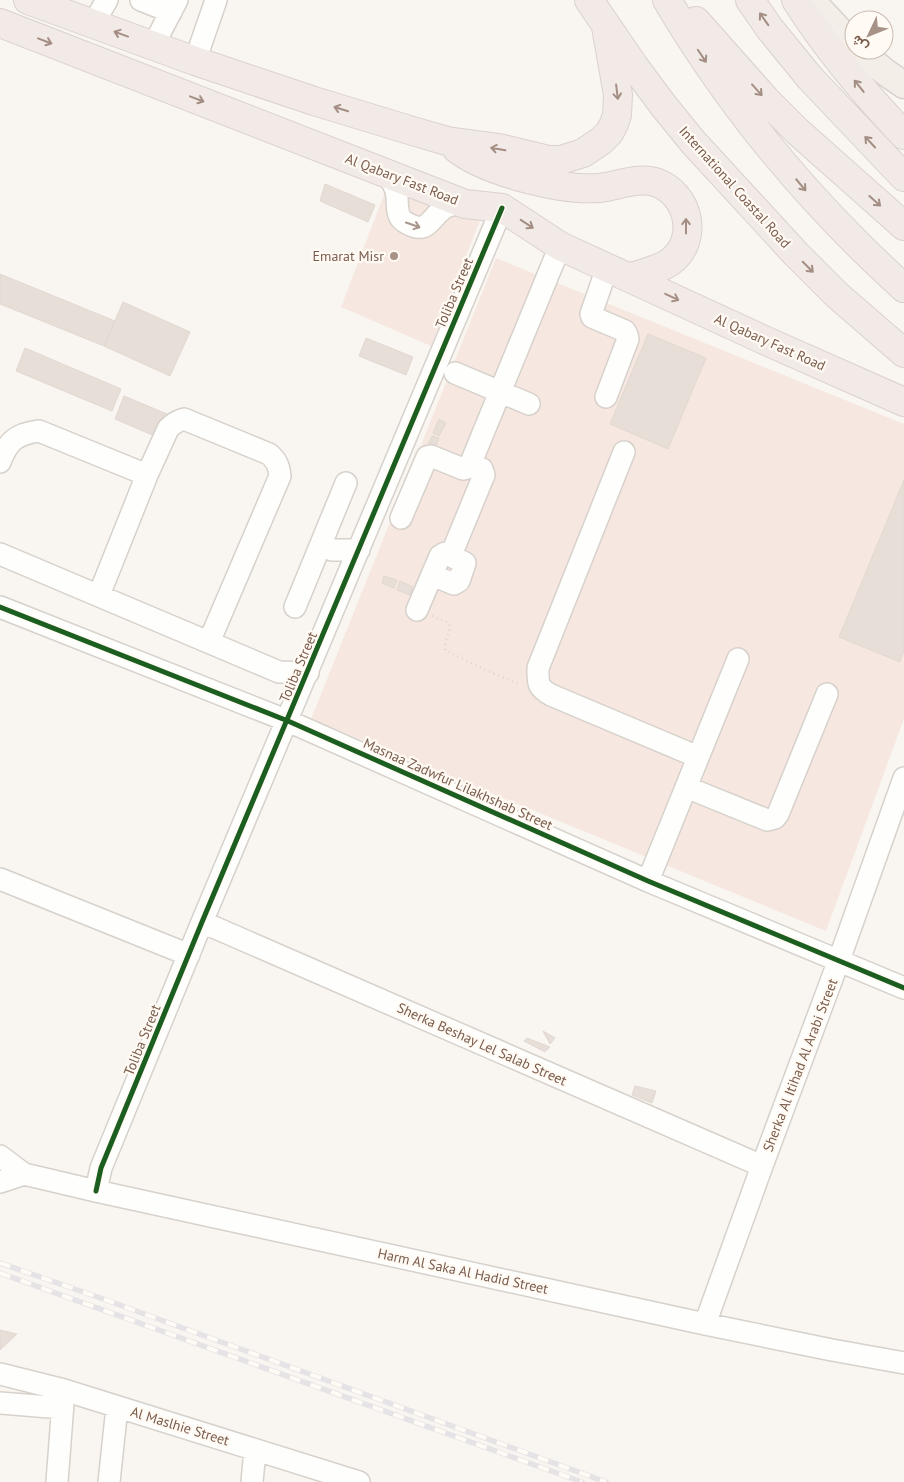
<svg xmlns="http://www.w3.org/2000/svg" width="904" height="1482" viewBox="0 0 904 1482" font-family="'PT Sans',Vazirmatn,sans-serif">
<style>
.commercial{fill:#f6e8e1}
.building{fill:#e6ded7;stroke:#e2d8d2}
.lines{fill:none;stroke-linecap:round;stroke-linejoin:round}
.minor-casing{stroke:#d7d1cb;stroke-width:24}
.major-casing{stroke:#dad1cc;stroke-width:29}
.highway-casing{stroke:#dad1cc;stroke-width:30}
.path{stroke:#dcd5d0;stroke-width:2.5;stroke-dasharray:1 4;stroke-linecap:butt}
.minor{stroke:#fefefd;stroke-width:21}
.major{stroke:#f3eee8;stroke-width:26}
.highway{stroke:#f2eae7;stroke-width:28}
.rail-casing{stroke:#e6e3e7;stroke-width:5.5}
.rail{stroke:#fffaf3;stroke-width:4;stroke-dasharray:11;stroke-linecap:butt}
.cycleway-casing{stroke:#fffaf3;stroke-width:8}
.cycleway{stroke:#1b5e20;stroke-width:5}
.oneway{stroke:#a48e83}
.oneway2{stroke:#a8958b}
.poi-dot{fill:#a69286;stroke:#fffaf3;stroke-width:2}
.labels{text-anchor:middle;stroke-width:4.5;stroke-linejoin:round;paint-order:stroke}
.street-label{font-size:14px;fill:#7a5c4d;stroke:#fffaf3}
.poi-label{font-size:14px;fill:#7a5c4d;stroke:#fffaf3;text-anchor:end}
</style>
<rect width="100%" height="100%" fill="#f9f5f0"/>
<path class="commercial" d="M389,182L480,220L431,346L341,307Z
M496,258L904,424V719L826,931L311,719Z"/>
<path class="building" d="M325,184L375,205L368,222L320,201Z
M0,274L115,321L104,346L0,304Z
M123,302L190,332L170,376L104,346Z
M648,334L706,358L668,449L610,424Z
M366,338L413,357L406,375L359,356Z
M25,348L121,389L112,411L16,371Z
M124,396L167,414L157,437L115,419Z
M439,419L446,423L439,436L433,433Z
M432,436L439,438L434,451L427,448Z
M904,480V651L900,662L839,637Z
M384,576L397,580L394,588L382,583Z
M400,581L413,587L410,595L397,590Z
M543,1031L555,1038L550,1044L544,1033Z
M527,1038L550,1047L545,1052L524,1041Z
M635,1086L656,1091L652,1103L632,1095Z
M0,1330L17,1334L0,1350Z"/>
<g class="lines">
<g class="minor-casing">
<path id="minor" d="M141,0L171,12
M93,24L107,0
M153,46L177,0
M195,61L216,0
M384,171C389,177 394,183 396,191C399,201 394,216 405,222C429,237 429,217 446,207C452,204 459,204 465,204
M455,373L529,404
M606,397L628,339L627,335L625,331L592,317L591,314L607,268
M624,452L538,668C538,683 537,687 551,695L698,757
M0,462C8,441 16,434 39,431L147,475
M401,518L427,457L431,456L463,469L467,468L470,465L560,246
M321,545L332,550H359
M0,554L279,672L308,673
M451,555L484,475L482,469L470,465
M99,595L147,475L168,429C173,423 177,421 184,419L269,454C277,461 279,466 280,476L209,642
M0,607L288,721L648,881L904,988
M295,607L346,483
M417,610L440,556L445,553L465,563L459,581L454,584L432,575
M686,787L767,820L775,818L778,814L827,694
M0,879L189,955
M648,881L738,659
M202,922L762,1166
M0,1156L24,1174L96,1191L705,1324L832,1350L904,1363
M0,1182L24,1174
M96,1191L101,1168L202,922L502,208
M705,1324L762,1166L839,960L904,778
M0,1374L64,1390L359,1482
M0,1403L62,1408
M57,1482L64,1390
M109,1482L117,1407
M252,1482L255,1450"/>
</g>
<g class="major-casing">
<path id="major" d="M811,0L854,46
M859,50L885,72L904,85"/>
</g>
<g class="highway-casing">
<path id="highway" d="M28,0L195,61L314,101L416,132L447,141L499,148L549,160H561L583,153L601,141L609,133L614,124L617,115L618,95L606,27
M589,0L634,66L663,105L693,142L796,254L837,295L904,353
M667,0C731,108 811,204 904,288
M750,0L770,29L810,78L904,177
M796,0C827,49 864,93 904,135
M696,21L766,100L797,131L904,226
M0,23L465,204L502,208L560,246L764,340L904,402
M457,149C487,172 561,191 599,188C617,186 637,177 655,182C689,193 700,240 670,262C659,270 643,273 631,277"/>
</g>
<path class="path" d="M432,616L449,623C452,631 444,639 445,650L481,668L521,685"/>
<use href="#minor" class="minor"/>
<use href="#major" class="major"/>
<use href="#highway" class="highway"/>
<g class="rail-casing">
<path id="rail" d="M0,1263L106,1300L606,1482
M0,1273L582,1482"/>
</g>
<use href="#rail" class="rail"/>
<g class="cycleway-casing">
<path id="cycleway" d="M0,607L288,721L648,881L904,988
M96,1191L101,1168L202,922L502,208"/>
</g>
<use href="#cycleway" class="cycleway"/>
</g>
<defs><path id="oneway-shaft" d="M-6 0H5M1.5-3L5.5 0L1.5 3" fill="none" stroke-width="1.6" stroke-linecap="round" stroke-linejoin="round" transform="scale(1.25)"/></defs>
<g class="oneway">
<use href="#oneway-shaft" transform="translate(764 19) rotate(-125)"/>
<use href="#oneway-shaft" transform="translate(121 34) rotate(-160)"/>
<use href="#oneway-shaft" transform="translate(45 41) rotate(21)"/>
<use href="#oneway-shaft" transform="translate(702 56) rotate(56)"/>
<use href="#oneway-shaft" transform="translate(859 86) rotate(-129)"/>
<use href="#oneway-shaft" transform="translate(757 90) rotate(48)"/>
<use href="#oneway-shaft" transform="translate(617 92) rotate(83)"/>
<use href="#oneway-shaft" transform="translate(197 99) rotate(21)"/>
<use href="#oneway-shaft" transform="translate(341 109) rotate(-163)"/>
<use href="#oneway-shaft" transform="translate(870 142) rotate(-133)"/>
<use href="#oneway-shaft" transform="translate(498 149) rotate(-170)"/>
<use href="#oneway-shaft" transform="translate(801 185) rotate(50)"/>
<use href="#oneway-shaft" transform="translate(875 201) rotate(42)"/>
<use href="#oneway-shaft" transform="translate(527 224) rotate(33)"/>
<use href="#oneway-shaft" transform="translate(686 226) rotate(-90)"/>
<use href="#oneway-shaft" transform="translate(808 267) rotate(45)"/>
<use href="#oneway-shaft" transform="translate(672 297) rotate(25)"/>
</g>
<use class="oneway2" href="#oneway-shaft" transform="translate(413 225) rotate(19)"/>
<circle class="poi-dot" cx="394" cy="256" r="5"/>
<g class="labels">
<g class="street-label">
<text transform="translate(402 179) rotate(21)" y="5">Al Qabary Fast Road</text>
<text transform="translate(735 187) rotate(48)" y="5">International Coastal Road</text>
<text transform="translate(454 293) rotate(-67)" y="5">Toliba Street</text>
<text transform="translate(770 342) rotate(24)" y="5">Al Qabary Fast Road</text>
<text transform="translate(298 667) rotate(-67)" y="5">Toliba Street</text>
<text transform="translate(458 784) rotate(24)" y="5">Masnaa Zadwfur Lilakhshab Street</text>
<text transform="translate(142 1040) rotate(-68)" y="5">Toliba Street</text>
<text transform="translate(482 1044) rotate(24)" y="5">Sherka Beshay Lel Salab Street</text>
<text transform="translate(800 1065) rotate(-69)" y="5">Sherka Al Itihad Al Arabi Street</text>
<text transform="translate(463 1271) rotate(12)" y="5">Harm Al Saka Al Hadid Street</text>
<text transform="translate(180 1426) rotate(17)" y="5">Al Maslhie Street</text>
</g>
<g class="poi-label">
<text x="384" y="261">Emarat Misr</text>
</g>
</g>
<g transform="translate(869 35) rotate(227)"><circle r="24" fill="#fffaf3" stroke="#cabbb1"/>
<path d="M0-4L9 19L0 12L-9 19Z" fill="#a69286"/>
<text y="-8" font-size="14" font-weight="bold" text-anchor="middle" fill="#7a5c4d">ش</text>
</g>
</svg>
